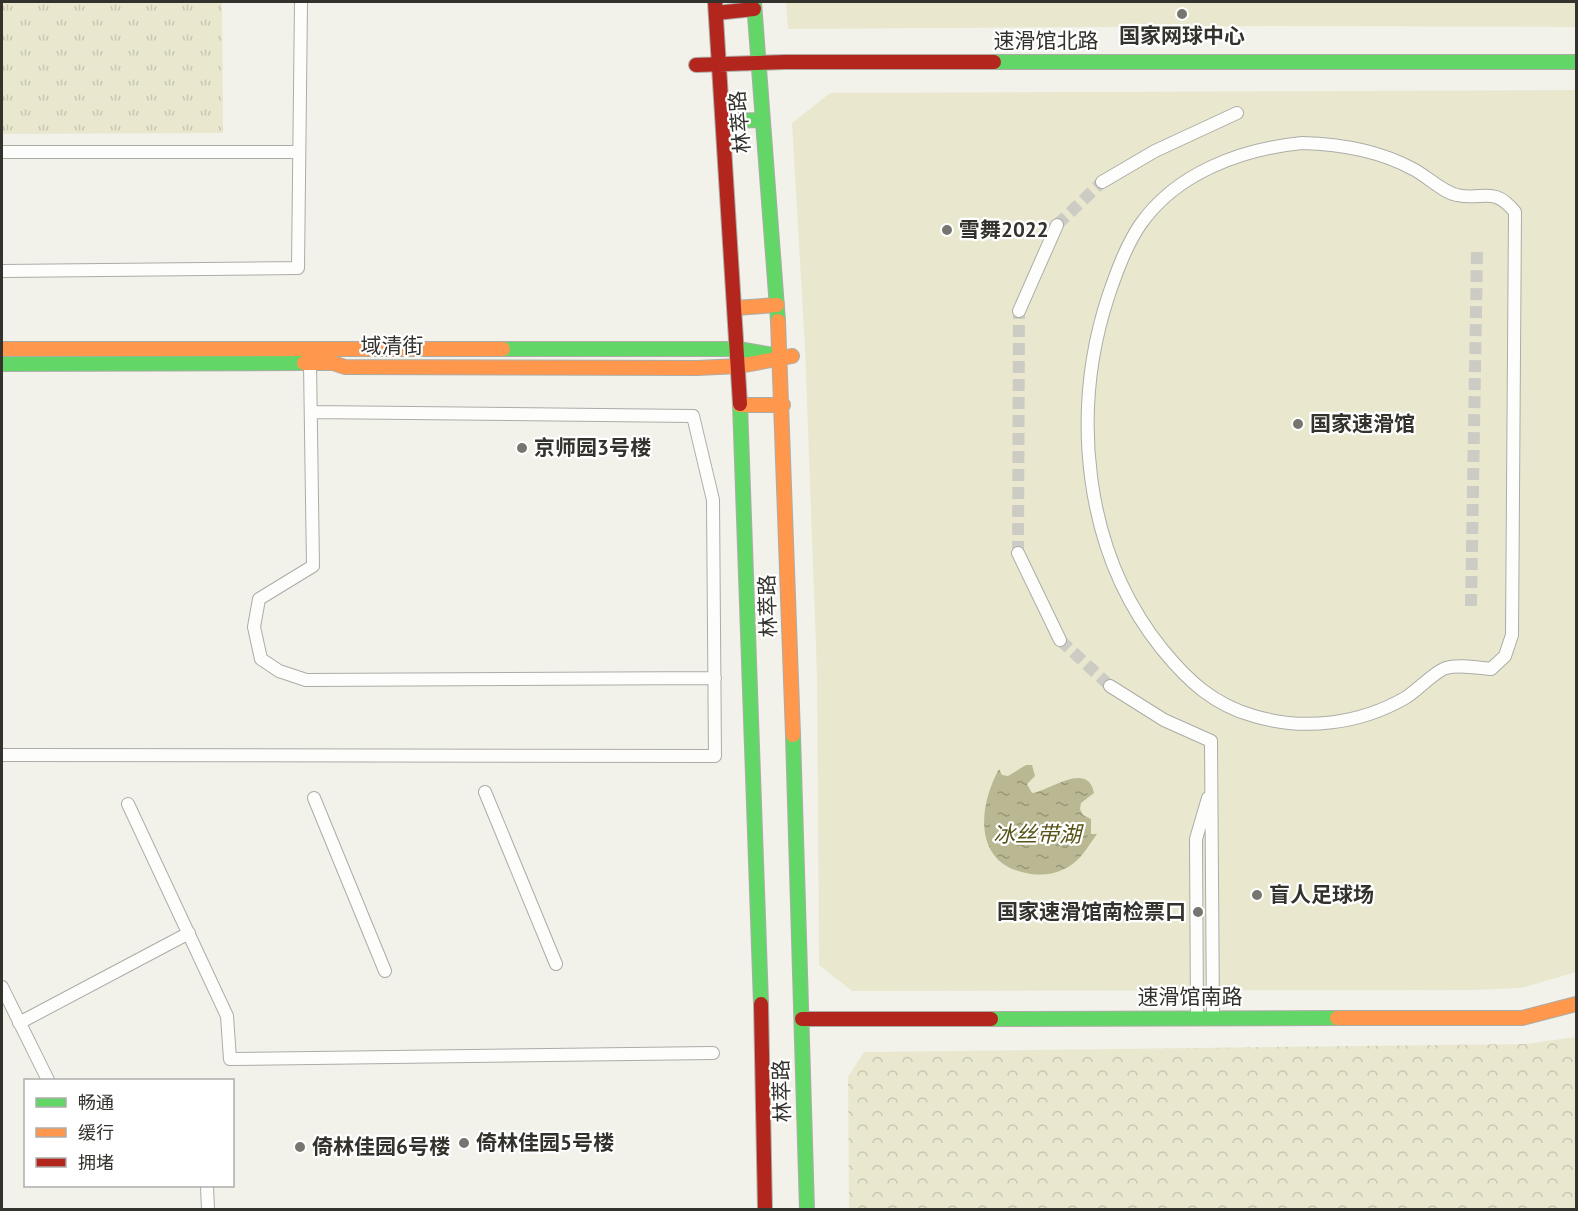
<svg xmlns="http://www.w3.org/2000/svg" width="1578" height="1211" viewBox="0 0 1578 1211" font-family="'PT Sans','Noto Sans SC',sans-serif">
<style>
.grass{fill:url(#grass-tufts)}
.park{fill:url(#park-crowns)}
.pitch{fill:#e9e8ce}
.water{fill:url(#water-ripples)}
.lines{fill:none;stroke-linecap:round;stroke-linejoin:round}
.street-tunnel{stroke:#ccccc5;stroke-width:12;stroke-dasharray:12 6;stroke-linecap:butt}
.street-casing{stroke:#acaca7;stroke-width:14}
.fast-casing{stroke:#acaca7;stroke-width:16}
.slow-casing{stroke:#acaca7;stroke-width:16}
.jam-casing{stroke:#acaca7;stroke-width:16}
.street{stroke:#fdfdfc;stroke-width:12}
.fast{stroke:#63d668;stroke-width:14}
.slow{stroke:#ff974d;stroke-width:14}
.jam{stroke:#b3261e;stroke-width:14}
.poi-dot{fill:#767570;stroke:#fff;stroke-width:2}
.labels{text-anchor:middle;stroke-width:4.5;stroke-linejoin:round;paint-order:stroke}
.poi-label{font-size:21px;font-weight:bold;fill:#33322d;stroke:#fff;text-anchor:start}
.street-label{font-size:21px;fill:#33322d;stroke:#fff}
.water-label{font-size:22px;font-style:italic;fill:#575317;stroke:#fff}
</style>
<defs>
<pattern id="grass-tufts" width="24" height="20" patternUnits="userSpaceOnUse" patternTransform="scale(1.5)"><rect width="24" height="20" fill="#e9e8ce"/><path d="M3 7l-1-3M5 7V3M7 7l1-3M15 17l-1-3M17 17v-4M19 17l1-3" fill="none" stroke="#c8c7b1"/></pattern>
<pattern id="park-crowns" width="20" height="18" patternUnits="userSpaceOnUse" patternTransform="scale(1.5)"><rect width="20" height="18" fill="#e9e8ce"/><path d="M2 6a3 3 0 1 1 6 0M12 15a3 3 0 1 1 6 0" fill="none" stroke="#c8c7b1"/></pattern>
<pattern id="water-ripples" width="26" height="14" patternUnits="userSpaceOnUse" patternTransform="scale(1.5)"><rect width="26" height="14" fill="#bab892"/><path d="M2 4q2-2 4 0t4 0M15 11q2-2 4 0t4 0" fill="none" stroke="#989678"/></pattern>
</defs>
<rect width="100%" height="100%" fill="#f2f2eb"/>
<path class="grass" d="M2,2H222L223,133L2,134Z"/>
<path class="park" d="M1576,1037V1209H849L848,1077L864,1052L1525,1044Z"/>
<path class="pitch" d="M786,2H1576V27L1278,26L788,29Z
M1576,90V972L1521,988L1475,990L852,991L819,965L817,675L805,348L792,123L830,93Z"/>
<path class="water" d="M1026,765H1032L1035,776L1027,784L1032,793C1049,791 1088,760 1094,793L1081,803L1080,809L1083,815L1091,819V834H1097C1088,846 1080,862 1066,868C1054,875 1039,876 1026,873C973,863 978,807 999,769L1002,775L1008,776Z"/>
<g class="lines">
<path class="street-tunnel" d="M1057,225L1102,182
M1018,553L1019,311
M1471,606L1477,252
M1060,640L1110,686"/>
<g class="street-casing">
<path id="street" d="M1302,143C1341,144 1378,150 1413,169C1427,176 1442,192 1457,195C1483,201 1493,185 1515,212L1512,635L1505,656L1491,669C1479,668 1458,664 1446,668C1435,671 1417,691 1405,698C1360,724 1304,731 1254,716C1214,705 1188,681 1162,649C1083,551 1070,411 1109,294C1117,271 1126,246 1140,225C1176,173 1241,149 1302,143Z
M2,152H299
M1102,182L1155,151L1237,113
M2,271L298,268L301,2
M1019,311L1057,225
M310,363L313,566L259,599L254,627L261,659L279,671L306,680L715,678
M1018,553L1060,640
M1110,686L1164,720L1211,741L1213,1018
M2,755L715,756L713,500L693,416L311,412
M485,792L556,964
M314,798L385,971
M128,804L227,1016L230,1059L713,1053
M2,987L48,1080
M1197,1018L1196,839L1208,798
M19,1023L189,933
M207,1186L208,1210"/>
</g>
<g class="fast-casing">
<path id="fast" d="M754,2L778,321
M994,62H1576
M723,121L761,120
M503,349H738L773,355
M2,364L304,363
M740,404L761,1004
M793,735L807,1210
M991,1019L1337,1018"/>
</g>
<g class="slow-casing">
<path id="slow" d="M735,308L777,305
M778,321L793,735
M2,349H503
M304,363H333L345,367L697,368L739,366L792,356
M740,405H783
M1337,1018H1522L1576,1004"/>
</g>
<g class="jam-casing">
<path id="jam" d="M715,2L740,404
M716,13L754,9
M696,65L785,62H994
M761,1004L765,1210
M802,1019H991"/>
</g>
<use href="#street" class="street"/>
<use href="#fast" class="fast"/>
<use href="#slow" class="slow"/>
<use href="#jam" class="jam"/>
</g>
<g class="poi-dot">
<circle cx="1182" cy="14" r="6"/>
<circle cx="947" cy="230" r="6"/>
<circle cx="1298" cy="424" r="6"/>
<circle cx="522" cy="448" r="6"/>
<circle cx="1257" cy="895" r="6"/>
<circle cx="1198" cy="912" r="6"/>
<circle cx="464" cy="1143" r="6"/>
<circle cx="300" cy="1147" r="6"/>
</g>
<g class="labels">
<g class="poi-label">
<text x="1182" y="43" text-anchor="middle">国家网球中心</text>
<text x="959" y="237">雪舞2022</text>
<text x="1310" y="431">国家速滑馆</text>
<text x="534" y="455">京师园3号楼</text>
<text x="1269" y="902">盲人足球场</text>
<text x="1186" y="919" text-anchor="end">国家速滑馆南检票口</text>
<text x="476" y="1150">倚林佳园5号楼</text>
<text x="312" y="1154">倚林佳园6号楼</text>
</g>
<g class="street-label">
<text x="1046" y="48">速滑馆北路</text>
<text transform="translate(740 122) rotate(-95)" y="7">林萃路</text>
<text x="392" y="353">域清街</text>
<text transform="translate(768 606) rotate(-92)" y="7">林萃路</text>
<text x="1190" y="1004">速滑馆南路</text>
<text transform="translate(782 1091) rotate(-92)" y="7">林萃路</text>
</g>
<g class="water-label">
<text x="1037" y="842">冰丝带湖</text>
</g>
</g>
<rect width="1578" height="1211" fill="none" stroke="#33322d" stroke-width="6"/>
<rect x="24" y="1079" width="210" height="108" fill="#ffffff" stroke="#adadab" stroke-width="1.5"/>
<rect x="36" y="1098" width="30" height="9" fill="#63d668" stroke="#adadab" stroke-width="1.5"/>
<text x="78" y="1109" font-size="18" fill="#33322d">畅通</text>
<rect x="36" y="1128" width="30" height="9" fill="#ff974d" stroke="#adadab" stroke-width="1.5"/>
<text x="78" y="1139" font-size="18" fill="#33322d">缓行</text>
<rect x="36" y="1158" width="30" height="9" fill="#b3261e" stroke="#adadab" stroke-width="1.5"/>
<text x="78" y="1169" font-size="18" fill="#33322d">拥堵</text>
</svg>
